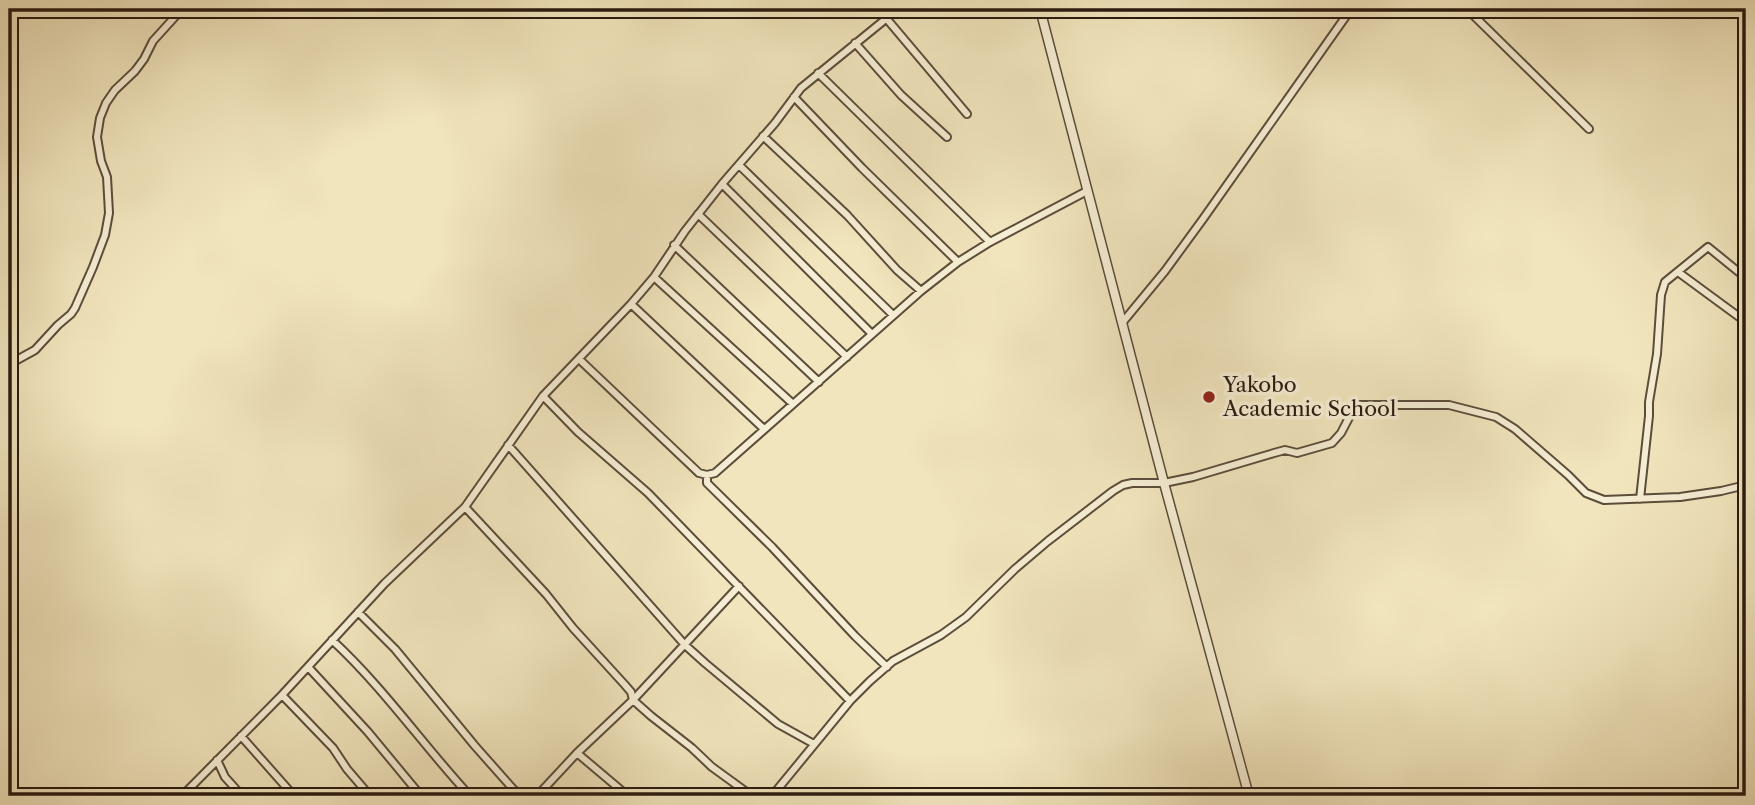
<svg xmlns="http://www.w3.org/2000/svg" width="1755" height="805" viewBox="0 0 1755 805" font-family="'Libre Caslon Text',serif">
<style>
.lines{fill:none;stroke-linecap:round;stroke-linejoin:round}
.minor-casing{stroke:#5c4d3b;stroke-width:10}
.tertiary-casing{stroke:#5c4d3b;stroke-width:11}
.minor{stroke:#f6eed4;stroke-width:6}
.tertiary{stroke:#f6eed4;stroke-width:8}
.poi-dot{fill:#8f2418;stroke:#f6eed4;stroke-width:2.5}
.labels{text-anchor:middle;stroke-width:7;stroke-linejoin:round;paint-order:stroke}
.poi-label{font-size:21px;fill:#2a1a10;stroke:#f6eed4;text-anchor:start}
</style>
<rect width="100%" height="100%" fill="#f1e5bd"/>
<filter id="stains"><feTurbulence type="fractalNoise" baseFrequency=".00286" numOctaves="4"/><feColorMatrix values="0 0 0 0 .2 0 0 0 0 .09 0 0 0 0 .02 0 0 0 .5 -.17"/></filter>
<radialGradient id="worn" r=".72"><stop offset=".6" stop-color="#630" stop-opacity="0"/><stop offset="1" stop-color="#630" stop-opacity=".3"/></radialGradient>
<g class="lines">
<g class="minor-casing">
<path id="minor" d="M1467,9L1589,129
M886,18L967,114
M855,43L901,95L947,137
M818,73L990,242
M794,97L862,168L958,262
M763,136L847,215L897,270L921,291
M739,165L893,315
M722,184L872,334
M698,214L847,357
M674,245L819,382
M1678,272L1746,322
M654,277L793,404
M631,304L764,429
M1122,323L1165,271L1203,219L1351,9
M579,359L699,473L707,475L715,473L921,291L958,262L990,242L1087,191
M9,378L15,361L35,350L58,325L71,314L75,308L93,267L105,235L109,213L107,177L101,161L97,137L100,118L106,103L115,90L135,71L144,59L153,41L182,9
M543,396L578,432L648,493L850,701
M508,445L685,645L705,663L778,724L814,744
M707,475V483L772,547L855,636L887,667
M1640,499L1649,416V402L1657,354L1661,295L1665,282L1708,247L1746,278
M465,507L546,594L573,628L625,685L631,692L633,700L651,716L692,748L712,767L745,791L757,796
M358,612L395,649L475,746L514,790L523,796
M332,640C383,687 423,745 470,796
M309,668L368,732L421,796
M282,695L333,748L347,769L370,796
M241,736L294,796
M577,753L628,796
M217,760L225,777L242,796
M182,796L282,695L385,583L465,507L543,396L631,304L654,277L685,231L722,184L775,123L801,88L898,9
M537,796L577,753L633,700L739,586
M772,796L850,701L870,681L893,661L941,635L966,617L1015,569L1048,541L1113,491L1123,485L1132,483H1164L1193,477L1274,453L1285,450L1297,453L1332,443L1341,433L1353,410L1360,405H1449L1496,417L1515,429L1568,475L1586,493L1604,500L1680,497L1721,491L1746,485"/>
</g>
<g class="tertiary-casing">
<path id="tertiary" d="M1040,9L1164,483L1249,796"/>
</g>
<use href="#minor" class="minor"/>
<use href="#tertiary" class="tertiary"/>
</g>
<circle class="poi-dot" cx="1209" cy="397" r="7"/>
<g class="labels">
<g class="poi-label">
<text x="1223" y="392">Yakobo<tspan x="1223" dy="24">Academic School</tspan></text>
</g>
</g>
<rect width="1755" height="805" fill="none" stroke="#f1e5bd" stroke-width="35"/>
<rect x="10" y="10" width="1734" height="784" fill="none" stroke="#2a1a10" stroke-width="3.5"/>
<rect x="18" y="18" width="1720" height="770" fill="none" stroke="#2a1a10" stroke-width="2"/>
<rect width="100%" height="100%" filter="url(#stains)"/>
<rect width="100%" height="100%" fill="url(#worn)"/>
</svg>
